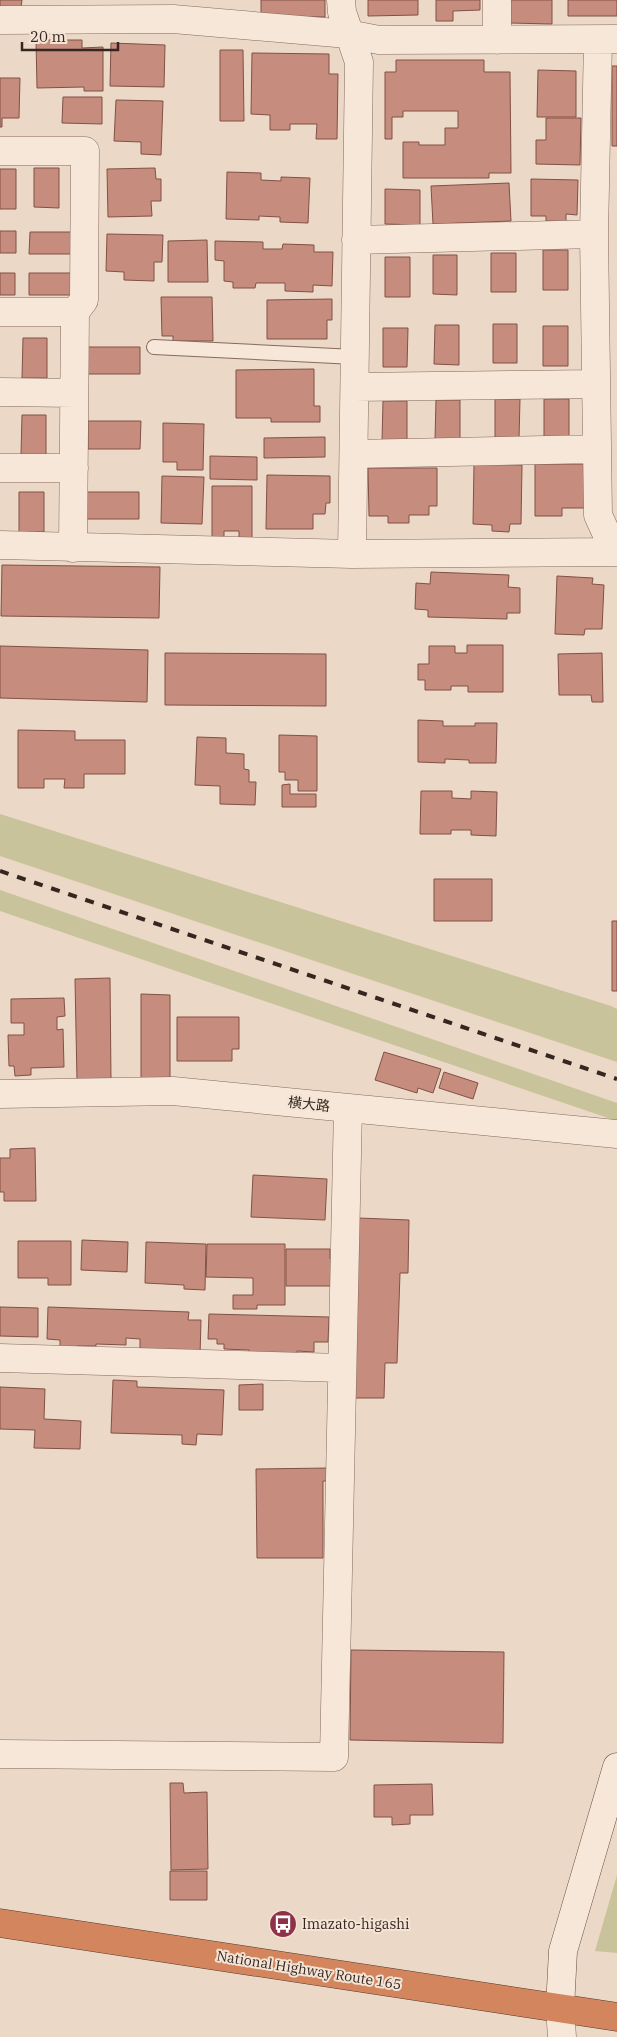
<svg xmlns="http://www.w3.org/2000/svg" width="617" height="2037" viewBox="0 0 617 2037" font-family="'IBM Plex Serif','Noto Sans JP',serif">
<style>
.green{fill:#c8c39b}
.building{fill:#c68d7f;stroke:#825045}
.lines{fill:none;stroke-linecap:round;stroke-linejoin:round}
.lane-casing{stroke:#856a5d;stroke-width:16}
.street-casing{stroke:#856a5d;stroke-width:29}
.secondary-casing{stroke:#674b40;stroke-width:29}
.highway-casing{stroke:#533931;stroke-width:29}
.lane{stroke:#f6e7d9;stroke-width:14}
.street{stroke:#f6e7d9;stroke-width:28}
.secondary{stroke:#f6e7d9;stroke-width:28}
.highway{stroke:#d3865e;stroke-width:28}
.rail{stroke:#362620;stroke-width:4;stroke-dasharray:9 9;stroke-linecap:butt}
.labels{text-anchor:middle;stroke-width:4;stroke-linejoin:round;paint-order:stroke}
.street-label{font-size:14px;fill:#362620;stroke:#f3e4d5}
.poi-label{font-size:14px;fill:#362620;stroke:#f3e4d5;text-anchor:start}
</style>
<rect width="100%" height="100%" fill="#ebd8c6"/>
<path class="green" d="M0,814L611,1006L617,1009V1062L0,856Z
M0,890L617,1103V1121L0,911Z
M617,1875V1953L595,1951Z"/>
<path class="building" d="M0,0H22L21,8L0,7Z
M261,0H325V17L261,16Z
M368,0H418V15L368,16Z
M436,0H480V10L453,11V21H436Z
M510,0H552V24L510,23Z
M568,0H617V16H568Z
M36,40H82V48L103,47V91H84V87L37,88Z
M111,43L165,45L164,87L110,86Z
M220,50H243L244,121H220Z
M252,53L329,54V74H338L337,139H316L317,124H290V130H270V115L251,114Z
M396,60H484V72H510L511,173H489V178H403V142H419V145H445V128H458V111H403V117H392V139H385V72H396Z
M612,66H617V146H612Z
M538,70L576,71V117H537Z
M0,78H20L19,118H2V127H0Z
M63,97H102V124L62,123Z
M116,100L163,101L161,155L141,154V142L114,141Z
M546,118H581L580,165L536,164V140H546Z
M34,168H59V208L34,207Z
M155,168L156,179H161V201H151L152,216L108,217L107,169Z
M0,169H16V209H0Z
M227,172L261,173V180L281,181V177L310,178L308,223L280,222V217L259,216V220L226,219Z
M531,179L578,180L577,215L566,214V222L546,221V216H531Z
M509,183L511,221L433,224L431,186Z
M385,189L420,190V225L385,224Z
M0,231H16V253H0Z
M30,232H72V254H29Z
M107,234L163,235L162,262H154V281L124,280V272L106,271Z
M207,240L208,282H168V241Z
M215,241L263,242V249H282L283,244L314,245V252H333L332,286L313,285V292L285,291V283H256L255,288H233V282L224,281V261L215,260Z
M543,250H568V290H543Z
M491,253H516V292H491Z
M433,255H457V295L433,294Z
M385,257H410V297H385Z
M0,273H15V295H0Z
M29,273H71V295H29Z
M161,297H212L213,341H173V336H162Z
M332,299V320H327V339H267V300Z
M493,324H517V363H493Z
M435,325H459V365L434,364Z
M543,326H568V366H543Z
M383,328H408L407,367H383Z
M23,338H47V378H22Z
M87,347H140V374H87Z
M314,369V406H320V422H271V418H236V370Z
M495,399H520L519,439H495Z
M544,399H569V439H544Z
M436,400H460V440H435Z
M383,401H407V441H382Z
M22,415H46V455H21Z
M88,421H141L140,449H88Z
M163,423L204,424L203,470H177V462H163Z
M325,437V457L264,458V438Z
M210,456L257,457V480L210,479Z
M474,464L522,465L521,524H510L509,532L492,531V525L473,524Z
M535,464H585V508H562V516H535Z
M368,468H437V506H429V515H409V523H388V516H369Z
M267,475L330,476V503H326L325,514H313V529H266Z
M162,476L204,477L202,524L161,523Z
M212,486H252V539H239V531H224V538H212Z
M19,492H44V532H19Z
M86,492H139V519H86Z
M2,565L160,567L159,618L1,616Z
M431,572L509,575L508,587L520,588V613H507V619L428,617V610L415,609L416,583L430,584Z
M557,576L593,578L592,584L604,585L602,629H585L584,635L555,634Z
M467,645H503V692H468V686H451V690H425V680H418V664H429V646H455V653H467Z
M0,646L148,650L147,702L0,698Z
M165,653L326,654V706L165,705Z
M602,653L603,702H592L591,695H559L558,654Z
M418,720L443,721V726H475V723H497L496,763H469V760L445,759V763L418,762Z
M18,730L75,731V740H125V774H84V788H64L65,779H44V788H18Z
M279,735L317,736V791H298V780H285V772H279Z
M197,737L226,738V753L244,754V769L249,770V782H256L255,805L220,804V786L195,785Z
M290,784V794H316V807H282V785Z
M421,791H452V798L471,799V791L497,792L496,836L471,835V830H451V834H420Z
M434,879H492V921H434Z
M612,921H617V991H612Z
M110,978L111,1080L77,1081L75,979Z
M141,994L170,995V1082H141Z
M64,998L65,1016L57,1017V1030L63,1029L64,1067L31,1068V1075L15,1076L14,1066H9L8,1035H24V1023H11V999Z
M177,1017H239V1049H232V1061H177Z
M384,1052L441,1069L433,1093L418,1088L417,1093L375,1080Z
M444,1072L478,1083L473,1099L439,1088Z
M35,1148L36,1201H4V1192H0V1158H10V1149Z
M253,1175L327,1179L325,1220L251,1217Z
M359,1218L409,1220L408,1273H400L397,1363H385L384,1398H354Z
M82,1240L128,1242L127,1272L81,1270Z
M18,1241H71V1285H48V1278H18Z
M146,1242L206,1244L205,1290L184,1289V1285L145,1283Z
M207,1244H285V1305H257V1309H233V1295H253V1278L206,1277Z
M286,1249H330V1259H341L332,1286H286Z
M0,1307L38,1308V1337L0,1336Z
M48,1307L189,1312L188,1320H201L200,1356L140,1350V1339L126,1338V1345L96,1344V1346H77V1350L60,1349V1340L47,1339Z
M209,1314L329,1317L328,1342H314V1352L297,1351V1360L249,1359V1350L224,1349V1344H217V1339H208Z
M113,1380L137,1381V1387L224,1390L222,1435L197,1434L196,1445L182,1444V1435L111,1433Z
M263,1384V1410H239V1385Z
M0,1387L45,1389L44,1419L81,1421L80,1449L34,1448L35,1430L0,1429Z
M330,1468V1481H323V1558H257L256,1469Z
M351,1650L504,1652L503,1743L350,1740Z
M170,1783H183L184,1793L207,1792L208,1869L171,1870Z
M432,1784L433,1815H410V1824L392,1825V1817H374V1785Z
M170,1871H207V1900H170Z"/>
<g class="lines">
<g class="lane-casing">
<path id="lane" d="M154,347L355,357"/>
</g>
<g class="street-casing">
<path id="street" d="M341,0L342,12L359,62L352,554
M497,0V40
M0,20L173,19L348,34L379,40L617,39
M598,40L594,234L598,515L608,537V552
M0,151H85L84,300L75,312
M356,240L594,234
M0,312H75L73,548
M355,387L596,384
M0,392L74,393
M354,454L597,449
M0,468H74
M0,545L352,554L617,552
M0,1094L173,1091L617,1134
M0,1358L342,1368
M0,1754L334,1757L348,1108
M560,2008L562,2037"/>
</g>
<g class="secondary-casing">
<path id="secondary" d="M560,2008L563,1951L617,1767"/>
</g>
<g class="highway-casing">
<path id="highway" d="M0,1923L617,2017"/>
</g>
<use href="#lane" class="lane"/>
<use href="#street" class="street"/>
<use href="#secondary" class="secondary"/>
<use href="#highway" class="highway"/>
<path class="rail" d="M0,871L617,1079"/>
</g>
<defs>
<g id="bus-disc" transform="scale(1.4375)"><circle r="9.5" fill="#8f3247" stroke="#f3e4d5"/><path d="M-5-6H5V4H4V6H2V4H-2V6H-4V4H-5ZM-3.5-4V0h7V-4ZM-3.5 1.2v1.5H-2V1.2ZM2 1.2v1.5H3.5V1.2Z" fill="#fff"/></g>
</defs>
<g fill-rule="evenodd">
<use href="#bus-disc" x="283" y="1924"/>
</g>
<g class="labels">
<g class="street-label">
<text transform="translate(309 1104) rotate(6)" y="5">横大路</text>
<text transform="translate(309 1970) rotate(9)" y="5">National Highway Route 165</text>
</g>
<g class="poi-label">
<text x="302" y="1929">Imazato-higashi</text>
</g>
</g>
<path d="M22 42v8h96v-8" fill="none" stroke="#362620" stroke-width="2.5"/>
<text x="30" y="42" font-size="15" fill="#362620" stroke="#f3e4d5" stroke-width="4" paint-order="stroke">20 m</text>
</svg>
